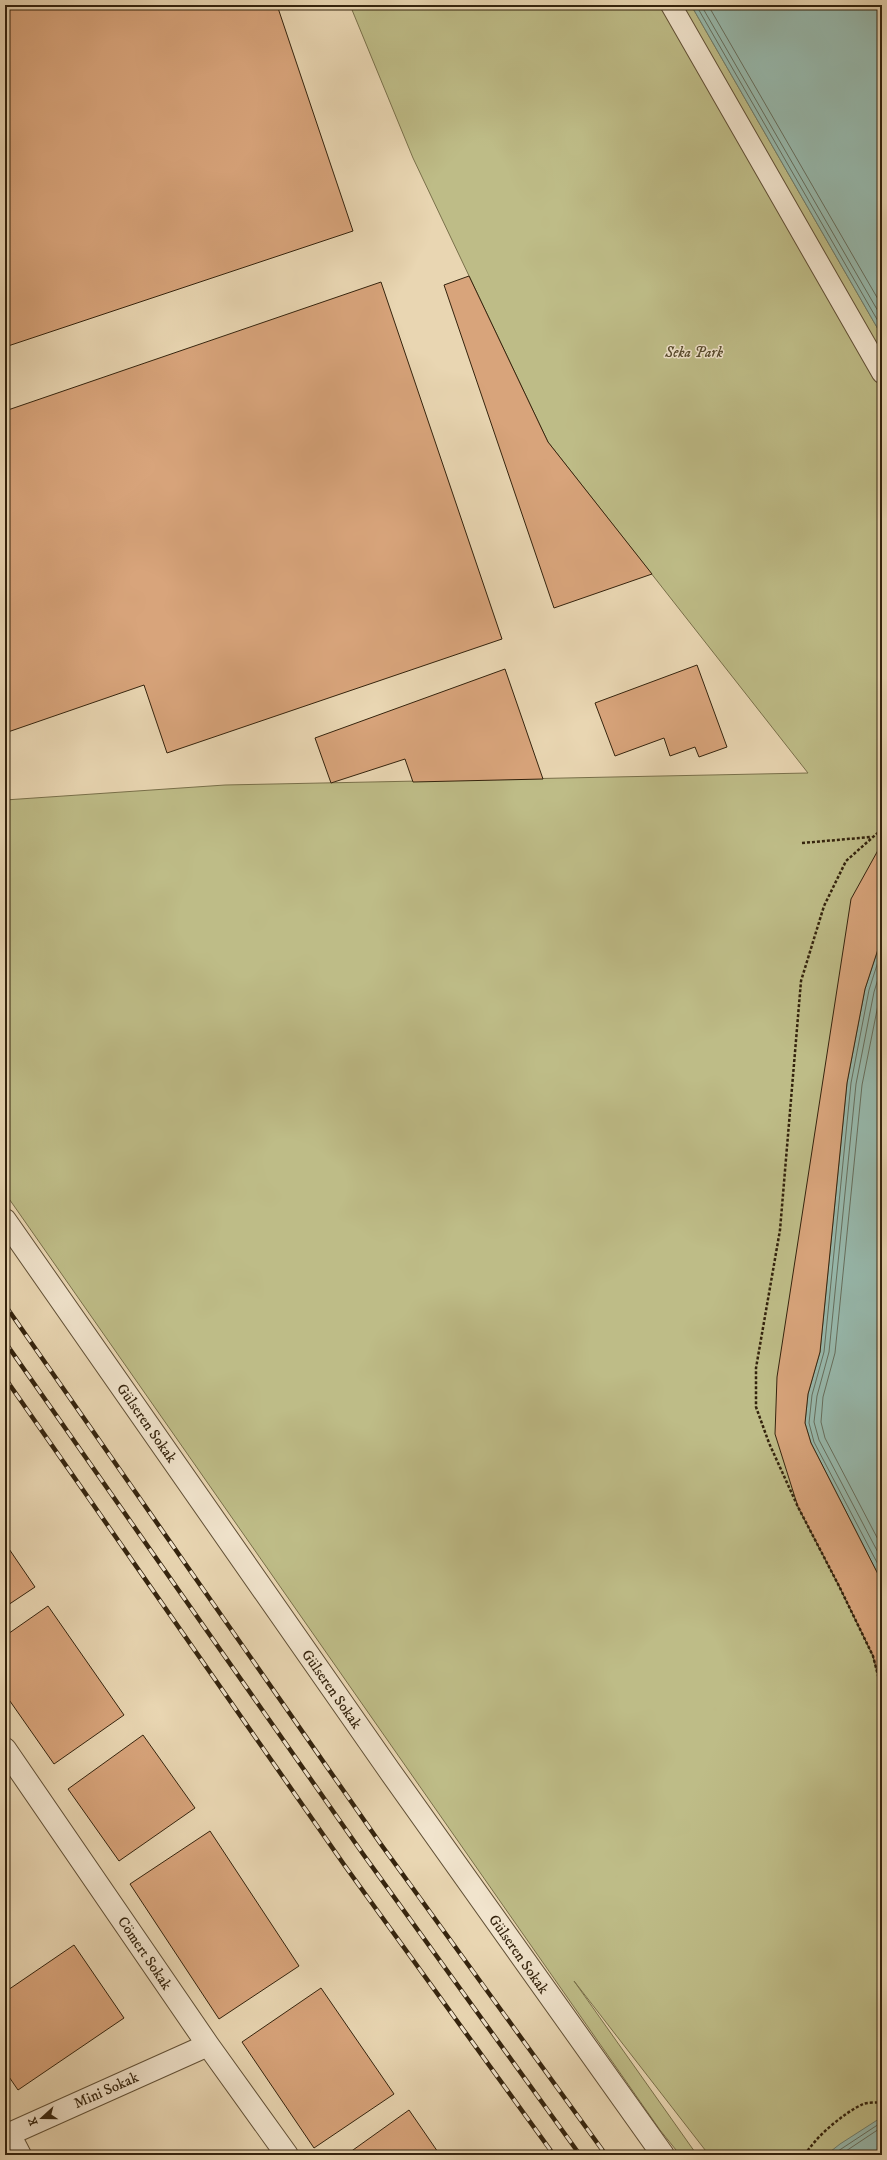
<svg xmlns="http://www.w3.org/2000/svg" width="887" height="2160" viewBox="0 0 887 2160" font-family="'IM FELL DW Pica',serif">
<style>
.green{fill:#bebc87;stroke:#79704a}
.water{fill:#97b9ad;stroke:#6f7d6d}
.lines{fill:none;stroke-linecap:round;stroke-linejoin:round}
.shore{stroke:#666e5d;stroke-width:1}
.building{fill:#d8a47b;stroke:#34230d}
.pedestrian-casing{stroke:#615036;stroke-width:22}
.minor-casing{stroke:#615036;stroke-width:24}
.path{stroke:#34230d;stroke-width:2.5;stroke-dasharray:3 2;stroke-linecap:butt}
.pedestrian{stroke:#f1e4cd;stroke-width:20}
.minor{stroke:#f1e4cd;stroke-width:22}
.rail-casing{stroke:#34230d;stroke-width:4.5}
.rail{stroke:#f1e4cd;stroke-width:3;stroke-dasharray:9;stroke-linecap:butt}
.labels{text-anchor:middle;stroke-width:3;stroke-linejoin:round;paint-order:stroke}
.park-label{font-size:15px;font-style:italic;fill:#56492c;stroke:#f1e4cd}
.street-label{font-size:15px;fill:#34230d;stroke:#f1e4cd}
</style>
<rect width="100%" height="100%" fill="#e9d6b2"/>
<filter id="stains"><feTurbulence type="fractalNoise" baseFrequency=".005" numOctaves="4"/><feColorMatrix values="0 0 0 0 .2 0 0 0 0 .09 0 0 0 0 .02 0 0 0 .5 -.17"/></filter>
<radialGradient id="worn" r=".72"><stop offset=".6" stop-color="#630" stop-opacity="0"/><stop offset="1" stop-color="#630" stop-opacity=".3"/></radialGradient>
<path class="green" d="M350,5H691L882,336V937L847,1083L820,1352L808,1394L811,1443L870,1556L882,1584V2155H709L574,1981L697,2155H680L660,2130L5,1193V800L225,785L808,773L548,442L413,158Z"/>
<path class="water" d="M691,5H882V336Z
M882,937V1582L811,1443L805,1423L808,1394L820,1352L847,1083L865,989Z
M882,2117V2148L869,2155H826L840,2144Z"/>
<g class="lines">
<path class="shore" d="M696,5L882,328
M701,5L882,318
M708,5L882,306
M882,949L869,990L851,1083L824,1352L812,1395L809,1423L814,1442L882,1572
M882,966L874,992L856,1084L829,1352L817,1396L814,1422L819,1440L882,1560
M882,985L862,1085L835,1353L823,1397L821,1422L825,1438L882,1547
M832,2155L882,2122
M840,2155L882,2127"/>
</g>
<path class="building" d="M5,5H277L353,231L5,347Z
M469,276L548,442L652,574L554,608L444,285Z
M381,282L502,639L167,753L144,685L5,733V411Z
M697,665L727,747L699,757L695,747L670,756L664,738L615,756L595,703Z
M505,669L543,779L413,782L405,759L331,783L315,738Z
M882,843V937L865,989L847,1083L820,1352L808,1394L805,1423L811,1443L882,1582V1691L873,1656L839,1586L798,1507L775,1434L777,1377L851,899Z
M5,1543L35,1587L5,1607Z
M48,1606L124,1715L54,1764L5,1694V1636Z
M143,1735L195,1808L119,1861L68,1789Z
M210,1831L299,1966L219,2019L130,1884Z
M74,1945L124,2018L18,2090L5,2071V1992Z
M321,1988L394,2094L314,2148L242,2042Z
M409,2110L440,2155H346Z"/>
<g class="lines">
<g class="pedestrian-casing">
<path id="pedestrian" d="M671,5L882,373"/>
</g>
<g class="minor-casing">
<path id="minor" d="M5,1220L389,1770L663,2155
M5,1749L208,2045L287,2155
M9,2134L20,2155
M5,2136L208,2045"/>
</g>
<path class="path" d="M882,829L846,861L824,906L801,981L780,1230L756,1368V1407L769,1443L798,1507L839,1586L873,1656L882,1691
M802,843L871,837
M805,2155C816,2136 844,2113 863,2104C868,2102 876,2103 882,2102"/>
<use href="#pedestrian" class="pedestrian"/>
<use href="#minor" class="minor"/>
<g class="rail-casing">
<path id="rail" d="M5,1305L380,1843L606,2155
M5,1342L363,1854L580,2155
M5,1378L345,1866L554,2155"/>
</g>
<use href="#rail" class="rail"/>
</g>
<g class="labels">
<g class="park-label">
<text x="694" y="357">Seka Park</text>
</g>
<g class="street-label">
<text transform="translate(147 1423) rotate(55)" y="5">Gülseren Sokak</text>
<text transform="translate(332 1689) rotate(55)" y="5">Gülseren Sokak</text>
<text transform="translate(145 1953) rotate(56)" y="5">Cömert Sokak</text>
<text transform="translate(519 1954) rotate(55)" y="5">Gülseren Sokak</text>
<text transform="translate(106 2090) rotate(-24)" y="5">Mini Sokak</text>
</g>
</g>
<rect width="887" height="2160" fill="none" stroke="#e9d6b2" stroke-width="20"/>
<rect x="6" y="6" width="875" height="2148" fill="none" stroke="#34230d" stroke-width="2"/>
<rect x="10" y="10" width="867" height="2140" fill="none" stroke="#34230d"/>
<g transform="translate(42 2118) rotate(249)" stroke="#f1e4cd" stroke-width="3" paint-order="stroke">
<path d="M0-3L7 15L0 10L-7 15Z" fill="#34230d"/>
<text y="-6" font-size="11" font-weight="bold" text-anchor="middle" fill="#34230d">K</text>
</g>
<rect width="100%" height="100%" filter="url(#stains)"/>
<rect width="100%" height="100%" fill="url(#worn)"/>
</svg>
